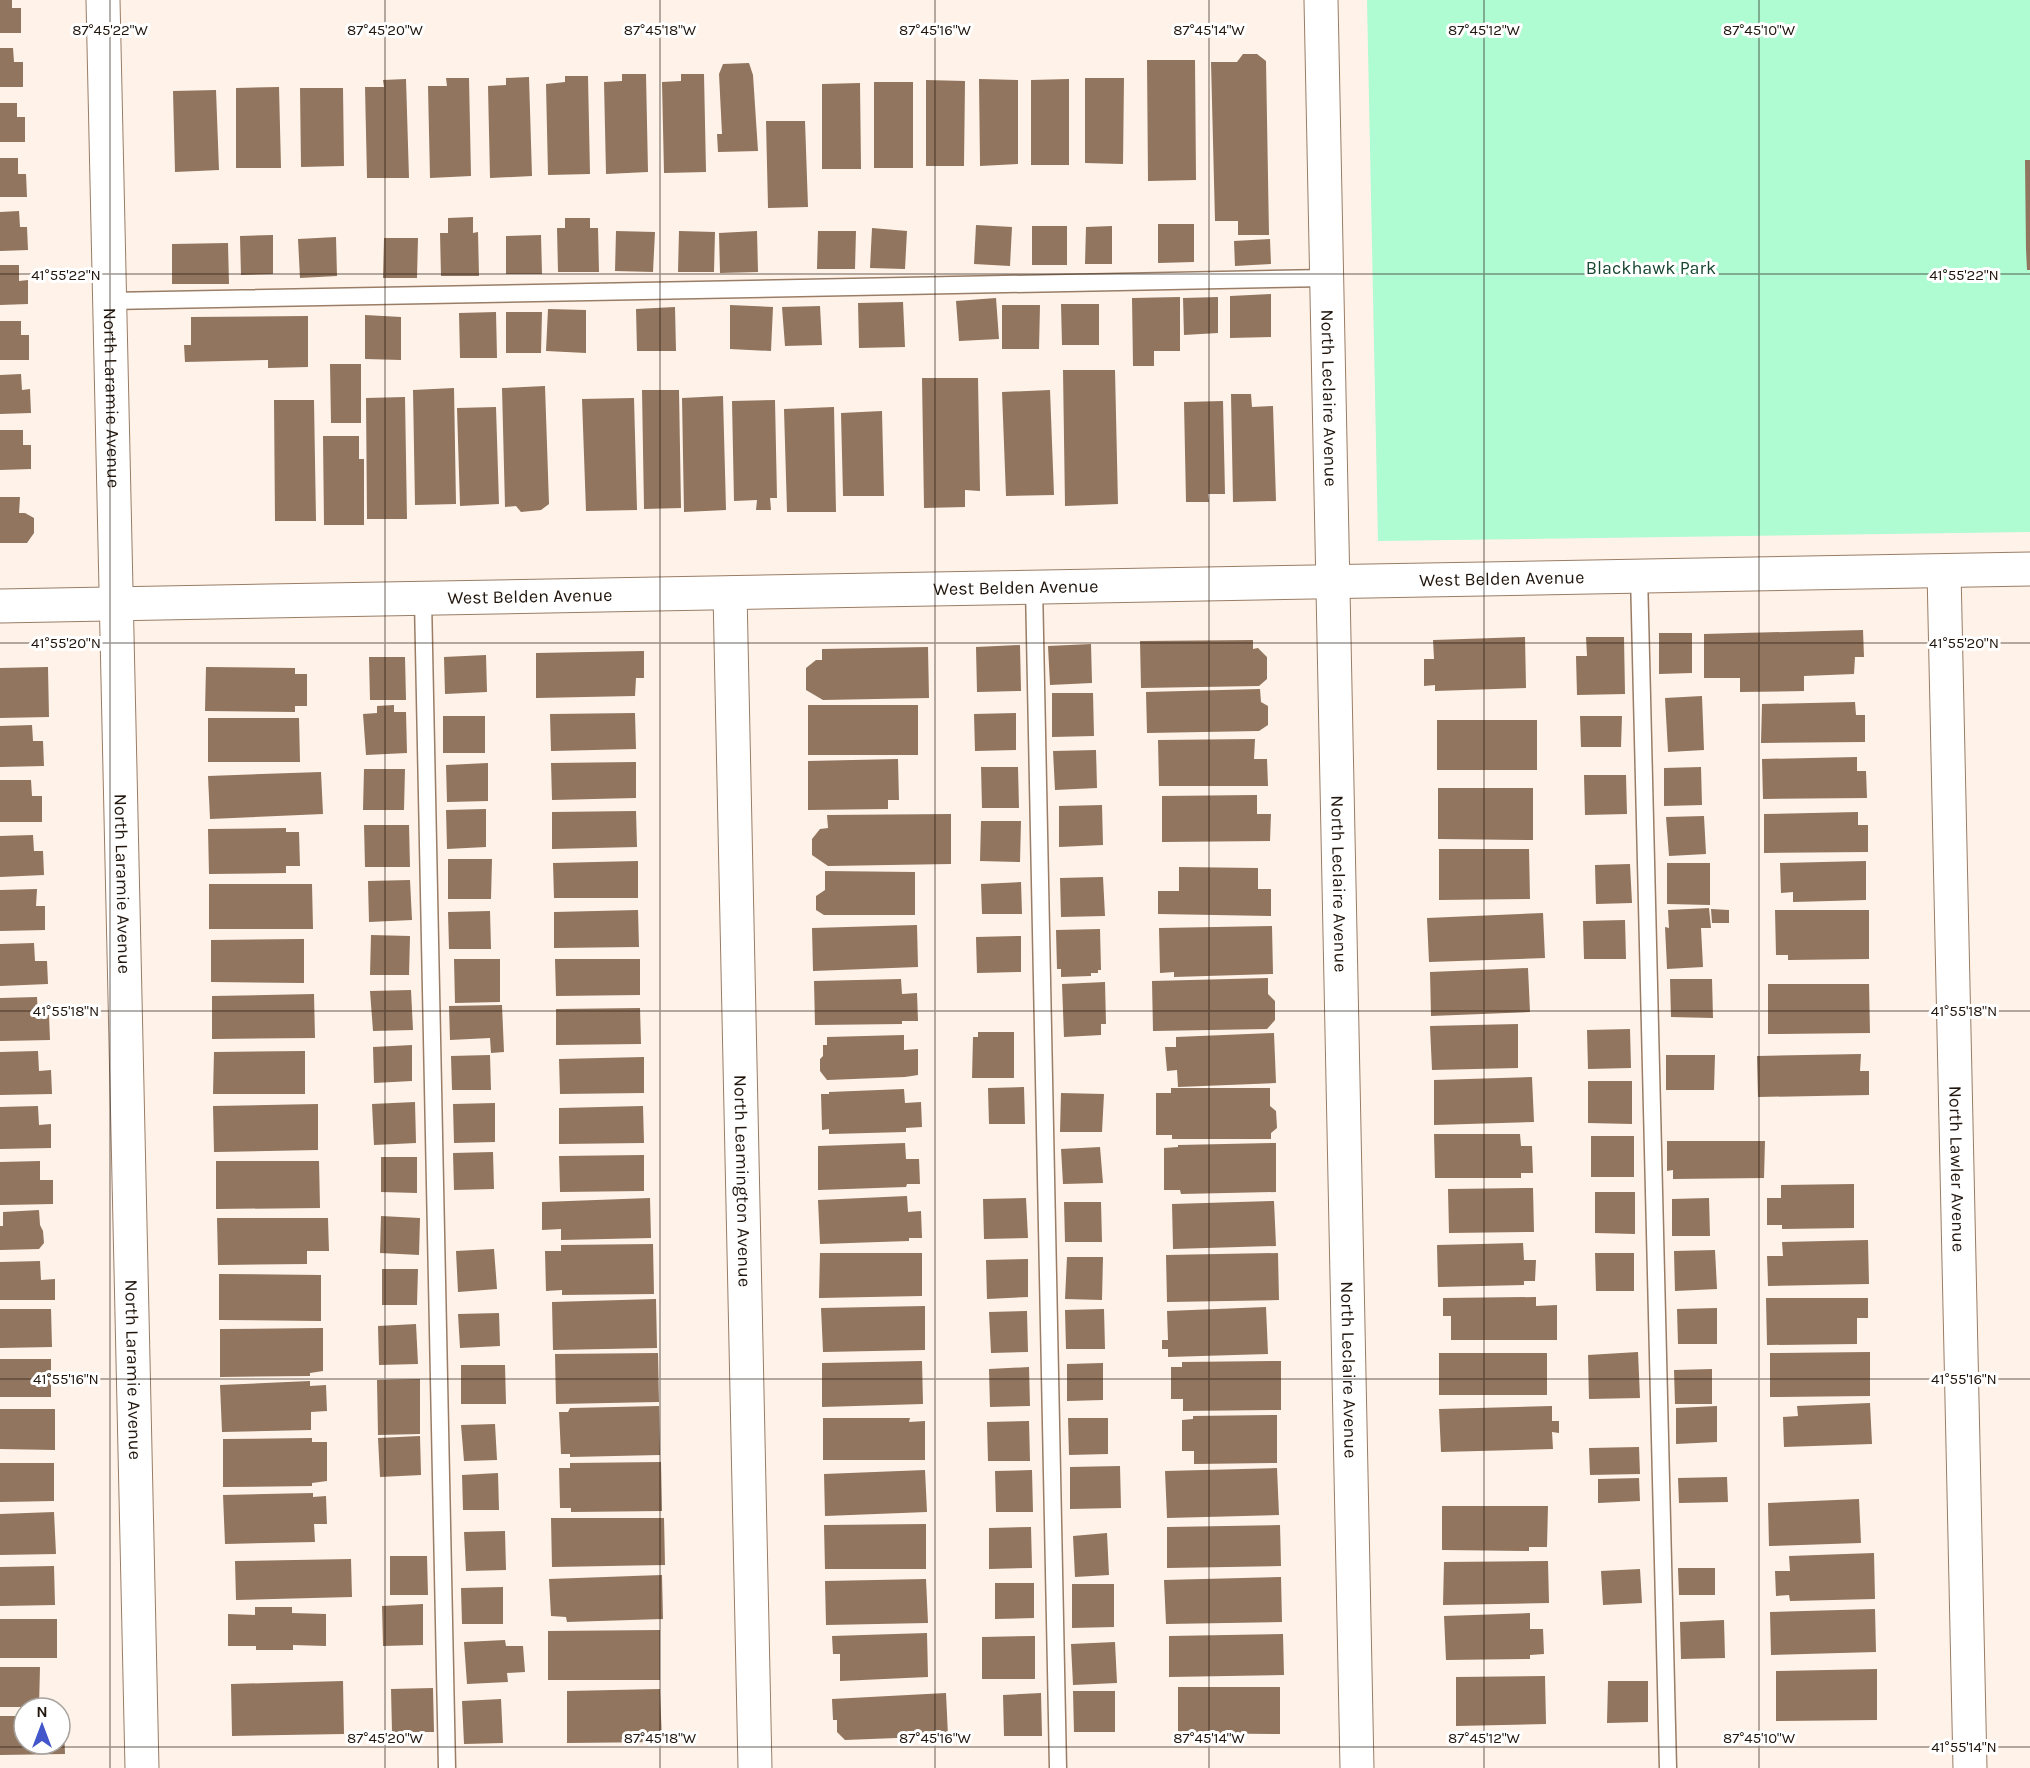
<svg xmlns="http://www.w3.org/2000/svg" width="2030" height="1768" viewBox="0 0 2030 1768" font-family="Karla,sans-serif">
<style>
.green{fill:#affbd2}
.building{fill:#91755e}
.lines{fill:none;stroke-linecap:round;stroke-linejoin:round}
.lane-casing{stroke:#997d66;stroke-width:19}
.street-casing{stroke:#997d66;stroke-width:35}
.secondary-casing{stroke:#997d66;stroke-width:35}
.lane{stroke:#fff;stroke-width:16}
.street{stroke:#fff;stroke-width:33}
.secondary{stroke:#fff;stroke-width:33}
.ticks{fill:none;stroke:#21160d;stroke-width:1.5;stroke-opacity:0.45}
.labels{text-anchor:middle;stroke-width:6;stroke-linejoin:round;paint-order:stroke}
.park-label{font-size:18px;fill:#184731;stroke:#fff}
.street-label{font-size:18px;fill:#21160d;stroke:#fff}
.ticks-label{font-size:15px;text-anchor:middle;fill:#21160d;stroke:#fff;stroke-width:6;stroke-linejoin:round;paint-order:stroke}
</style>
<rect width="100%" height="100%" fill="#fff2e8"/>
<path class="green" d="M1367,0H2030V532L1378,541Z"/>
<path class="building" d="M0,0H12V8H21V33H0Z
M0,48H13L14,62H23V87H0Z
M1243,54H1257L1266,61L1269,235H1238V221H1215L1211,62H1237Z
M1147,60H1195L1196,180L1148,181Z
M749,63L753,75L758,151L718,152L717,134H722L719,74L723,64Z
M622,74H646L648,172L606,174L604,82L622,81Z
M681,74H704L706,172L664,173L662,82L681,81Z
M565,76H588L590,174L548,175L546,84L565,82Z
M529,77L532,176L490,178L488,86L506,85V78Z
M446,78H469L471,176L430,178L428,86H447Z
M1085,78H1124L1123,164L1085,163Z
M406,79L409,178H367L365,87H384L383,80Z
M979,79L1018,80V164L980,166Z
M1069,79V165H1031V80Z
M926,80L965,81L964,166H926Z
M874,82H913V168H874Z
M860,83L861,169H822V84Z
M279,87L281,168H236V88Z
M300,88H343L344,166L301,167Z
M216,90L219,170L175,172L173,91Z
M0,103H17V117H25V142H0Z
M766,121H805L808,207L768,208Z
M0,158H18V174H26L27,197H0Z
M2025,160H2030V270H2027L2026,249Z
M19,211L20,227H27L28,250L0,251V212Z
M473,217V233L478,232L479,276H441L440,233H448V218Z
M565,218H590V228H598L599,272H558L557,228H565Z
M1158,224H1194V262L1158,263Z
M976,225L1012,227L1010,266L974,264Z
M1032,226H1067V265H1032Z
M1112,226V264H1085L1086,227Z
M872,228L907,231L905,269L870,268Z
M616,231L655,232L653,272L615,271Z
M679,231L715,232L714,272H678Z
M757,231L758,272L720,273L719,233Z
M818,231H856L855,269H817Z
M273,235V274L241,275L240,236Z
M541,235L542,274H506V236Z
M336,237L337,276L300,278L298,239Z
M384,238H418L417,278H383Z
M1270,239L1271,264L1235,266L1234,241Z
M228,243L229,284H172V244Z
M0,265H19V281L28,280V304L0,305Z
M1271,294V337L1230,338V296Z
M1180,297V351H1154V366H1133L1132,298Z
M1218,297V333L1184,335L1183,298Z
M996,298L999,339L959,341L956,301Z
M903,302L905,347L859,348L858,303Z
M1061,304H1099V345H1062Z
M730,305L773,307L771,351L730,349Z
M1002,305H1040L1039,349H1002Z
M820,306L822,345L785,346L782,307Z
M675,307L676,351H637L636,309Z
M548,309L586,310V353L546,351Z
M496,312L497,358H460L459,313Z
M506,312H542L541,353H506Z
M365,315L401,317V360L365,359Z
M308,316V367L268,368V360L185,362L184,345H191V317Z
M0,321H21V335H29V360H0Z
M330,364H361V423H331Z
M1063,370H1115L1118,504L1065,506Z
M21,374L22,390L30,389L31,413L0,414V375Z
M922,378H978L980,491L965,490V507L924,508Z
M545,386L549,504L541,510L521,512L516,506L505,507L502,388Z
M454,388L456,504L415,505L413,390Z
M642,390H679L681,508L644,509Z
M1050,390L1054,495L1006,496L1002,392Z
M1231,394H1251L1252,407L1273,406L1276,501L1233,502Z
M723,396L726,510L684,512L682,398Z
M405,397L407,519H367L366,398Z
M634,398L637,510L586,511L582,399Z
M274,400H314L316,521H275Z
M775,400L777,498H770L771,510H756L757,500L734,501L732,401Z
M1223,401L1225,494H1208L1209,502H1186L1184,402Z
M496,407L499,504L460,506L457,408Z
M834,407L836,512H787L784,409Z
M882,411L884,496H843L841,413Z
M0,430H23V445H31V469L0,470Z
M323,436H359V459H364V525H324Z
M0,497H20L19,513H25L34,518V533L27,543H0Z
M1863,630L1864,657H1855L1854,674L1804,676V691L1740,692V678H1704V634Z
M1659,633H1692V673L1659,674Z
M1525,637L1526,688L1435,691V685L1424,686V659H1434L1433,640Z
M1586,637H1624L1625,694L1577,695L1576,656H1587Z
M1253,640V649L1258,648L1267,657V679L1259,686L1141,688L1140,641Z
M1091,644L1092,683L1050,685L1048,646Z
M1020,645L1021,691L977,692L976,647Z
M928,647L929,698L823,700L806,690V668L816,660H822V649Z
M644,651V678H636L635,696L536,698V653Z
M486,655L487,692L445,694L444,657Z
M369,657H405L406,700H370Z
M48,667L49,717L0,718V668Z
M206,667L295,668V674H307V706H295V712L205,711Z
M1260,689L1261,702L1268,706V725L1259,731L1147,733L1146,692Z
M1052,693H1093L1094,736L1052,737Z
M1702,696L1704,750L1668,752L1665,698Z
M1855,702L1856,715H1865V742L1761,743L1762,704Z
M394,705V712H406L407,753L366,755L363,714L377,713V706Z
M808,705H918V755H808Z
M635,713L636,749L551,751L550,714Z
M1016,713V750L975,751L974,714Z
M443,716H485V753H443Z
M1580,716H1622L1621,747H1581Z
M208,718H299L300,762H208Z
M1437,720H1537V770H1437Z
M32,725L33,741H43L44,766L0,767V726Z
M1255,739L1254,759H1267L1268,786H1159L1158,740Z
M1096,750L1097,788L1055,790L1053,751Z
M1857,757V771H1866L1867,798L1763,799L1762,759Z
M898,759L899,800H888V809L808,810V761Z
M636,762V798L552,800L551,763Z
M488,763V801L447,802L446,765Z
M981,767H1018L1019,808H982Z
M1701,767L1702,805L1664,806V768Z
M364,769H405L404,810H363Z
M321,772L323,814L210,819L208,776Z
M1584,775H1626L1627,814L1585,815Z
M0,780H31L32,796H42V822H0Z
M1438,788H1533V840L1438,839Z
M1257,795V814H1271L1270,841L1162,842V796Z
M1102,805L1103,845L1059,847V806Z
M486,809V847L447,849L446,810Z
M636,811L637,847L552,849V812Z
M1858,812V825H1868V852L1764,853V814Z
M951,814V864L828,866L812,855V839L820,829L828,828L827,815Z
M1704,816L1706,854L1669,856L1666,817Z
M981,821H1021L1020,862L980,861Z
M364,825H409L410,867H365Z
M286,828V832H299L300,866H286V873L209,874L208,829Z
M33,835L34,851H43L44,875L0,877V836Z
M1439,849H1529L1530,899L1439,900Z
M448,859H492L491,899H448Z
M638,861V898H554L553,863Z
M1866,861V900L1793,902V892L1781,893L1780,863Z
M1667,863H1710V905L1667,904Z
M1630,864L1632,903L1596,904L1595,865Z
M1179,867L1258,868V889H1271V916L1158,914V891H1179Z
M825,871L915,872V915H824L816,910V896L825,890Z
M1103,877L1105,916L1061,917L1060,878Z
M410,880L412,920L369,922L368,881Z
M1021,882L1022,914H982L981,884Z
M209,884H312L313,929H209Z
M37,889L36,906H45V930L0,931V890Z
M1709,908L1711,928H1701L1703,967L1667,969L1665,927L1669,928L1668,910Z
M1711,909L1729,910V923H1712Z
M638,910L639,947L554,948V912Z
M1775,910H1869V959L1788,960V955H1776Z
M490,911L491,949H449L448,912Z
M1543,913L1545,958L1429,962L1427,918Z
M1625,920L1626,959H1584L1583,921Z
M917,925L918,967L813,971L812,928Z
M1272,926L1273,974L1174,977V972L1160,973L1159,928Z
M1100,929L1101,970H1098V973H1091V976L1061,977V969H1057L1056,930Z
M371,935L410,936L409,975H370Z
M1021,936V972L977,973L976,937Z
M304,939V983L211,982V940Z
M34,943L35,961H47L48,984L0,986V944Z
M454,959H500V1002L455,1003Z
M555,959H640V995L556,996Z
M1528,968L1530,1012L1431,1016L1430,972Z
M1268,978V994L1275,1001V1020L1267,1029L1153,1031L1152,981Z
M901,979L902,994L917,993L918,1021H902V1024L815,1025L814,981Z
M1670,979H1712L1713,1018L1671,1017Z
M1105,982L1106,1024H1101V1035L1064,1037L1062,984Z
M1768,984H1869L1870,1033L1768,1034Z
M411,990L413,1030L373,1031L370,991Z
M314,994L315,1038L212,1039V996Z
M37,997L38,1016L49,1015L50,1040L0,1041V998Z
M502,1005L504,1052L491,1053L490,1038L450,1040L449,1006Z
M640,1008L641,1044L556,1045V1009Z
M1518,1024V1068L1432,1070L1430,1026Z
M1630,1029L1631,1068L1588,1069L1587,1030Z
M978,1032H1014V1078H972L973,1037H978Z
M1274,1033L1276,1083L1178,1087L1177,1070L1167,1071L1165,1047H1176V1037Z
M904,1035V1050L918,1049V1075L905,1077L827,1080L820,1071V1059L823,1056V1045H827V1037Z
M412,1045V1081L374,1083L373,1047Z
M38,1051L39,1071L51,1070L52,1094L0,1095V1052Z
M305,1051V1094H213L214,1052Z
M1861,1054L1860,1071H1869V1095L1758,1097L1757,1056Z
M490,1055L491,1090H452L451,1056Z
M1666,1055H1715L1714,1090H1666Z
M644,1057V1093L560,1094L559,1059Z
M1532,1077L1534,1122L1434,1125V1080Z
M1588,1081H1632V1124L1588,1123Z
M1024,1087L1025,1124H989L988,1088Z
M1171,1088H1270V1106L1276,1111L1277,1128L1271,1133V1139H1172V1135H1156V1093H1171Z
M904,1089L905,1103L921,1102L922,1127L906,1128V1132L829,1134V1129L822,1130L821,1094H829V1092Z
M1061,1093L1104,1094L1102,1132H1060Z
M415,1102L416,1143L374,1145L372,1104Z
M495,1103V1142L454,1143L453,1104Z
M318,1104V1150L214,1152L213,1106Z
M38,1106L39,1125L51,1124V1148L0,1149V1107Z
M643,1106L644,1143L559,1144V1108Z
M1434,1134H1520L1521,1146H1532L1533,1173H1521V1178H1435Z
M1591,1136H1634V1177H1591Z
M1667,1141H1765L1764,1178L1673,1179V1170L1667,1171Z
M905,1143L906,1159H919L920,1184H907L906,1187L818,1190V1146Z
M1276,1143V1192L1181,1194L1180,1190H1164V1148L1178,1147V1145Z
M1100,1147L1103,1183L1063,1184L1061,1149Z
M493,1152L494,1189L454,1190L453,1153Z
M644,1155V1191L560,1192L559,1156Z
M381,1157H417V1193L381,1192Z
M40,1161V1180H53V1204L0,1205V1162Z
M216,1161H319L320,1208L216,1209Z
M1854,1184V1228L1782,1229V1225H1767V1198H1781V1185Z
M1533,1188L1534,1232L1449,1233L1448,1189Z
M1595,1192H1635V1234L1595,1233Z
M907,1196L908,1212L921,1211L922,1238H909V1241L820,1244L818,1200Z
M650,1198L651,1238L561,1240V1229L542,1230V1202Z
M1026,1198L1028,1238L984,1239L983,1199Z
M1709,1198L1710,1236H1672V1199Z
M1274,1201L1276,1246L1173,1249L1172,1204Z
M1064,1202H1101L1102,1242H1065Z
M39,1210L40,1225L43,1231L44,1243L39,1249L0,1250V1226H3V1212Z
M381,1216L420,1218L419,1255L380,1253Z
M217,1218H328L329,1251H307V1264L218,1265Z
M1868,1240L1869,1284L1768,1286L1767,1256H1783L1782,1242Z
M1523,1243L1524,1260H1536L1535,1281H1524V1285L1438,1287L1437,1245Z
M653,1244L654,1294L562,1295V1290L546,1291L545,1251H561V1245Z
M494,1249L497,1289L458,1292L456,1251Z
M1715,1250L1717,1289L1675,1291L1674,1251Z
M820,1253H922V1296L819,1298Z
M1278,1253L1279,1300L1167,1302L1166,1255Z
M1595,1253H1634V1291H1596Z
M1067,1257H1103L1102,1300L1065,1299Z
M1028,1259V1297L987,1299L986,1260Z
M40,1261L41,1280L55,1279V1300H0V1262Z
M382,1269H418L417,1305H382Z
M219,1274L321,1275V1321L219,1320Z
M1536,1297V1306L1557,1305V1340H1451V1316H1443V1298Z
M1766,1298H1868V1318H1857V1344L1767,1345Z
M656,1299L657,1348L553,1350L552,1302Z
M925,1306V1350L823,1352L821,1308Z
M1266,1307L1268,1354L1168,1357V1349H1162V1340H1168L1167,1311Z
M1717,1308V1344H1678L1677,1309Z
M0,1309H51L52,1347L0,1348Z
M1104,1309L1105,1349H1066L1065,1310Z
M1027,1311L1028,1352L991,1353L989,1312Z
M499,1313L500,1346L460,1348L458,1314Z
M416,1324L418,1364L379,1365L378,1326Z
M323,1328V1371L310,1373V1376L220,1377V1329Z
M1638,1352L1640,1398L1589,1399L1588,1355Z
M1870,1352V1396L1770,1397V1353Z
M658,1353L659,1402L556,1404L555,1354Z
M1439,1353H1547V1395H1439Z
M0,1359H51V1397H0Z
M922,1361L923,1404L822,1407V1363Z
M1281,1361V1410L1183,1411V1399H1171V1367H1182V1362Z
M1103,1363V1400L1067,1401V1364Z
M461,1365H505L506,1404H461Z
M1029,1367L1030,1406L990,1407L989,1369Z
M1712,1369V1404H1675L1674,1370Z
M420,1379V1434L378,1435L377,1380Z
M310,1381V1386L326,1385L327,1411L311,1412V1430L222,1432L220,1385Z
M1870,1403L1872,1444L1784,1447L1783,1417L1798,1416L1797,1406Z
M659,1406L660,1455L570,1457V1454H561L559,1412H568L570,1408Z
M1552,1406V1421H1559V1433L1552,1432L1553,1449L1441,1452L1439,1409Z
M1717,1406V1442L1676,1444V1408Z
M0,1409H55V1450L0,1449Z
M1277,1415V1463L1194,1464V1451H1182V1420L1193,1419V1416Z
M823,1418H910L909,1422L925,1421V1460H823Z
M1068,1418H1108V1454L1069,1455Z
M1029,1421L1030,1461H988L987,1422Z
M495,1424L497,1460L464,1461L461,1425Z
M420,1436L421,1475L380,1477L378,1438Z
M312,1438V1442H327V1481L312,1483V1486L223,1487V1439Z
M1639,1447L1640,1474L1590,1475L1589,1448Z
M661,1462L662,1511L571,1512V1508H560L559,1468H570V1463Z
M0,1463H54V1501L0,1502Z
M1120,1466L1121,1508L1070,1509V1467Z
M1277,1468L1279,1515L1167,1518L1165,1471Z
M925,1470L927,1512L825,1516L824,1474Z
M1032,1470L1033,1512H996L995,1471Z
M498,1473L499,1510H463L462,1475Z
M1727,1477L1728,1502L1679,1503L1678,1478Z
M1639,1478L1640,1501L1598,1503V1479Z
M313,1493V1497L326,1496L327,1524H314L315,1542L225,1544L223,1495Z
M1859,1499L1861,1543L1769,1546L1768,1503Z
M1442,1506H1548L1547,1547H1529V1551L1442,1550Z
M54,1512L56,1554L0,1555V1514Z
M551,1518H664L665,1565L552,1567Z
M926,1524V1569H825L824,1525Z
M1280,1525L1281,1566L1167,1568V1527Z
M1031,1527L1032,1568L989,1569V1528Z
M505,1531L506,1570L466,1571L464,1532Z
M1107,1533L1109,1575L1075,1577L1073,1536Z
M1874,1553L1875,1599L1790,1601L1789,1595L1776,1596L1775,1571H1790L1789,1556Z
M390,1556H427L428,1595H390Z
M351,1559L352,1597L236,1600L235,1561Z
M1548,1561L1549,1603L1443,1605L1444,1562Z
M54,1566L55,1605L0,1606V1567Z
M1678,1568H1715V1595H1679Z
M1640,1569L1642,1603L1603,1605L1601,1571Z
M662,1575L663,1619L567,1622L566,1617L551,1616L549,1579Z
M1281,1577L1282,1622L1166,1624L1164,1580Z
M926,1579L928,1623L826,1625L825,1581Z
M995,1583H1034V1618L995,1619Z
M1072,1584H1114V1627L1072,1628Z
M503,1587V1624H462L461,1588Z
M423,1604V1645L383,1646L382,1606Z
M255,1607H292V1613L326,1614V1646L293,1645V1650H256V1646H228V1614L255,1615Z
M1875,1609L1876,1652L1771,1655L1770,1612Z
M1530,1613V1629H1543L1544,1654L1530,1655V1659L1446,1660L1444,1616Z
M0,1619H57V1658H0Z
M1724,1620L1725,1658L1681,1659L1680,1622Z
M660,1630V1680H548V1631Z
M927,1633L928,1677L840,1681V1654H833L832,1636Z
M1283,1634L1284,1675L1169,1677V1636Z
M1035,1636V1679H982V1637Z
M505,1640L506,1646H523L525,1672L507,1673L508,1682L467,1684L464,1642Z
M1115,1642L1117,1683L1073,1685L1071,1644Z
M0,1667H40L39,1707H0Z
M1877,1669V1720L1776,1721V1671Z
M1545,1676L1546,1724L1456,1726V1677Z
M343,1681L344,1734L232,1736L231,1684Z
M1608,1681H1648V1722L1607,1723Z
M1178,1687H1280V1734L1178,1733Z
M433,1688L434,1732H392L391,1689Z
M660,1689L662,1742L567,1743V1691Z
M1073,1691H1115V1732H1074Z
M946,1693L948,1736L845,1740L837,1732V1720H833L832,1699Z
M1041,1693L1042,1736H1004L1003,1695Z
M501,1699L503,1743L464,1744L462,1701Z
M0,1716H24V1744H60V1727H64L65,1754L0,1755Z"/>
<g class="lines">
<g class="lane-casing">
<path id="lane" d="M110,301L1327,278
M1639,574L1668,1768
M1034,586L1058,1768
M423,600L447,1768"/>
</g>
<g class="street-casing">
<g id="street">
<path id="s1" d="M1321,0L1357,1768"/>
<path id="s2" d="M1944,571L1970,1768"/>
<path id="s3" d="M730,593L755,1768"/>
<path id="s4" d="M0,606L2030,569"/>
</g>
</g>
<g class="secondary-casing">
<g id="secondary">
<path id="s5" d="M103,0L142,1768"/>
</g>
</g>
<use href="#lane" class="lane"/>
<use href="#street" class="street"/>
<use href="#secondary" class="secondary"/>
</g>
<path class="ticks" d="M110,0V1768M385,0V1768M660,0V1768M935,0V1768M1209,0V1768M1484,0V1768M1759,0V1768M0,274H2030M0,643H2030M0,1011H2030M0,1379H2030M0,1747H2030"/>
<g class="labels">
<g class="park-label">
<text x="1651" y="274">Blackhawk Park</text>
</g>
<g class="street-label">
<text dy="6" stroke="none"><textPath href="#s5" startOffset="398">North Laramie Avenue</textPath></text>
<text dy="6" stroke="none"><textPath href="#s1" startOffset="398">North Leclaire Avenue</textPath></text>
<text dy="6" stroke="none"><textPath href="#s4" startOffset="1502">West Belden Avenue</textPath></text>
<text dy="6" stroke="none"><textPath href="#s4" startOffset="1016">West Belden Avenue</textPath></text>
<text dy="6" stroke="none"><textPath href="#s4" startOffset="530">West Belden Avenue</textPath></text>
<text dy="6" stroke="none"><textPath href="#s5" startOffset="884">North Laramie Avenue</textPath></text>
<text dy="6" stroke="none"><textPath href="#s1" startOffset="884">North Leclaire Avenue</textPath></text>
<text dy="6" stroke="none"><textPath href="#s2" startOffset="598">North Lawler Avenue</textPath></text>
<text dy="6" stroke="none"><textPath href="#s3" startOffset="588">North Leamington Avenue</textPath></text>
<text dy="6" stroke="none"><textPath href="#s5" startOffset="1370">North Laramie Avenue</textPath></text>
<text dy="6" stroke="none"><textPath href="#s1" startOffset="1370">North Leclaire Avenue</textPath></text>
</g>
</g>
<g class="ticks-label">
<text x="110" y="35">87°45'22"W</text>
<text x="385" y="35">87°45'20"W</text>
<text x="660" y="35">87°45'18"W</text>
<text x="935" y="35">87°45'16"W</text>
<text x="1209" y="35">87°45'14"W</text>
<text x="1484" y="35">87°45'12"W</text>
<text x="1759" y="35">87°45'10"W</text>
<text x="66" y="280">41°55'22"N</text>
<text x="1964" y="280">41°55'22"N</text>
<text x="66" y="648">41°55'20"N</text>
<text x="1964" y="648">41°55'20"N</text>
<text x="66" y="1016">41°55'18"N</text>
<text x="1964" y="1016">41°55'18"N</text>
<text x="66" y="1384">41°55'16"N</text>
<text x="1964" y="1384">41°55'16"N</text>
<text x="385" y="1743">87°45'20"W</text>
<text x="660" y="1743">87°45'18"W</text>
<text x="935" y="1743">87°45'16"W</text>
<text x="1209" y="1743">87°45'14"W</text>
<text x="1484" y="1743">87°45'12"W</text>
<text x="1759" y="1743">87°45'10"W</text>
<text x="1964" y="1752">41°55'14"N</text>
</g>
<g transform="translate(42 1726)"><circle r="28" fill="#ffffff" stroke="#a6a29e" stroke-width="1.5"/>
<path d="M0-4.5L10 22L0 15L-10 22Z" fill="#4357cb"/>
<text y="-9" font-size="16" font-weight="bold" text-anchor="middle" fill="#21160d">N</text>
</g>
</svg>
